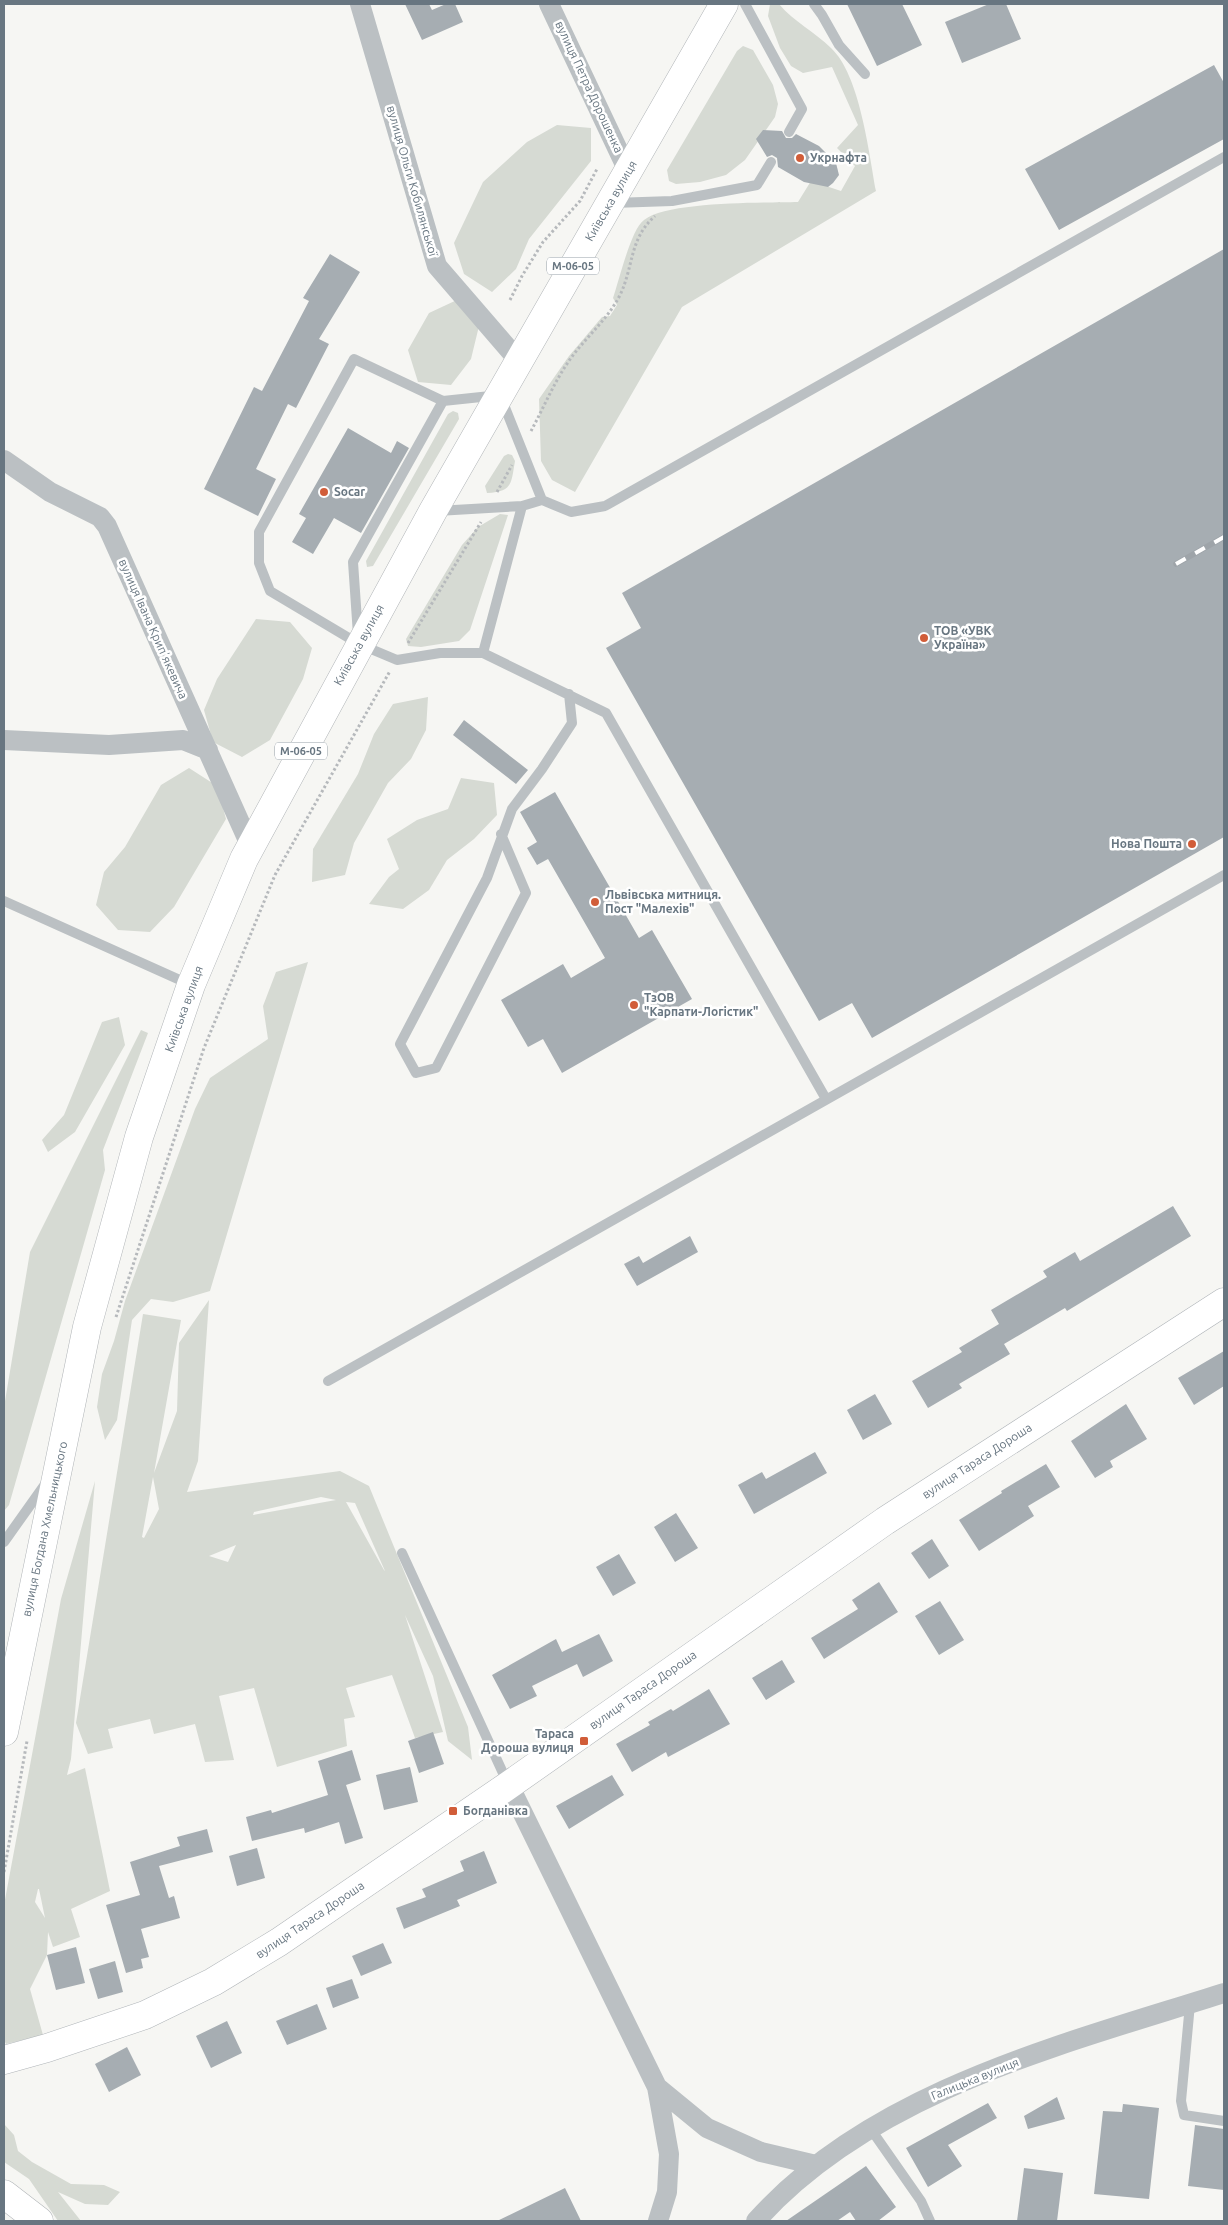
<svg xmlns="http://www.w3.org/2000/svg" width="1228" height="2225" viewBox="0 0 1228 2225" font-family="Ubuntu,sans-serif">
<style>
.green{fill:#d6dad3;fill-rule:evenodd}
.building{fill:#a6adb2}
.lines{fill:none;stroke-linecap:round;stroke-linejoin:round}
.secondary-casing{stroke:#b0b5b9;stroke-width:29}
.highway-casing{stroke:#b1b5b8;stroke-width:29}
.path{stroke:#b6b9bc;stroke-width:3;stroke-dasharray:2.5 2.5;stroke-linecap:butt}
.lane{stroke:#bbc0c3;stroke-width:10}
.street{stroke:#bbc0c3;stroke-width:20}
.secondary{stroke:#fff;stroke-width:28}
.highway{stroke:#fff;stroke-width:28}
.rail-casing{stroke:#9ea4a9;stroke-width:5.5}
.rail{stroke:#fff;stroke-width:4;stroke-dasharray:11;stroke-linecap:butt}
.poi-dot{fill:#d15d39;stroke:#fff;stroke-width:2}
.labels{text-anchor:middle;stroke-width:5;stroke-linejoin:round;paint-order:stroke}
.shield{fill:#fff;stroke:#959fa7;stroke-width:1}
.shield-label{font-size:11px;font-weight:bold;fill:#687681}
.street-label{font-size:12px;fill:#687681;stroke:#fff}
.poi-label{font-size:12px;font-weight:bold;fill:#687681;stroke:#fff;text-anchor:start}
</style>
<rect width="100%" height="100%" fill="#f6f6f3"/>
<path class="green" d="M770,4H779C794,22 815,32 831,48C860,75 869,153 876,191L682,307L575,492L552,480L541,461L539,399L569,356L602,317L610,316L617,305L613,298C619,281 631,229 644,220C668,201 765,203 798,202L811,181L841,191L855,166L837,148L858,125L832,67L803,73L791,66L780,48L768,16Z
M743,46L753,50L773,85L778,104L775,117L745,160L726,175L700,182L676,184L669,181L667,170L737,51Z
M557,125L591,128V161L529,239L516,269L492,292L464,274L454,243L483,182L527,142Z
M459,299L479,326L471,359L451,385L418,382L408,350L429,313Z
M453,411L458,413L459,419L373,566L367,567L366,561L448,414Z
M508,454L512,455L515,461C511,483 513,492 487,493L485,486L504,456Z
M500,514L508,515L470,630L459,641L421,647L408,646L406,639L462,545L478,527Z
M256,619L290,622L312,648L303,679L270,740L242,757L213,742L204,710L217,679Z
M428,697L426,730L411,759L388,783L354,843L345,875L312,882L313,849L358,774L374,734L393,704Z
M189,768L217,786L226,819L174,907L150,932L118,930L96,905L104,872L125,847L161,785Z
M461,778L494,783L497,815L474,839L447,860L429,890L403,909L369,904L389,877L399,869L387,839L417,820L448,809Z
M308,962L210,1291L173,1302L151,1299L132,1320L117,1420L105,1440L97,1407L102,1374L114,1341L125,1301L195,1109L210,1078L268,1039L263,1006L276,972Z
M119,1017L125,1045L75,1132L48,1152L42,1140L64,1115L102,1022Z
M141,1030L148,1033L103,1150L105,1170L9,1505L4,1511V1407L30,1252Z
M209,1300L198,1461L187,1492L340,1471L369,1486L468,1727L472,1760L448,1741L433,1676L405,1615L443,1732L415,1738L392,1675L346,1688L355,1717L344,1719L347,1746L277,1767L254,1688L219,1696L234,1760L205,1762L195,1724L154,1734L150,1719L108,1729L113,1748L88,1754L76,1723L143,1314L181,1320L154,1473L177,1411L179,1343ZM153,1477L159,1509L144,1538L142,1537ZM321,1497L336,1500L253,1515L254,1512ZM346,1502L355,1503L385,1571L384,1570ZM236,1545L228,1562L209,1556Z
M95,1481L71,1759L67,1775L85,1768L110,1891L71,1909L80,1937L53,1947L48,1932L47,1955L30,1989L43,2035L6,2044L4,2040V1905L61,1599ZM38,1889H39L45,1918L35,1902Z
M4,2124L14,2135L18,2151L32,2162L71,2184L104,2185L120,2192L108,2205L85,2204L58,2192L81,2221H58L29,2179L4,2162Z"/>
<path class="building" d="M405,4H429L432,10L446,4H455L463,22L422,40Z
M847,4H902L922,45L877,66Z
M989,4H1006L1021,39L962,63L945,22Z
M1214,65L1224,83V139L1059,230L1025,169Z
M763,130L782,131L786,138H792L796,134L819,146L836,163L839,175L833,183L828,187L804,182L778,167L777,158L772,155L767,157L756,139Z
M1224,249V837L872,1038L852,1003L819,1021L606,648L641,628L622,593Z
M330,254L360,272L319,339L329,344L296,408L288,404L256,469L276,479L258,516L204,489L254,387L262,391L309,301L303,298Z
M348,428L391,453L397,441L409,448L361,533L334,518L313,554L292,542L306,518L299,514Z
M464,720L528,770L516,784L453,735Z
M555,792L639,938L652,930L692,999L562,1073L543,1039L528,1047L501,1000L563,964L571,978L605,958L548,859L537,865L527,848L537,842L520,812Z
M1173,1206L1191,1236L1067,1311L1065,1308L1004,1344L1010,1354L959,1384L962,1388L928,1408L912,1381L962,1352L959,1348L999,1324L991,1310L1047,1277L1043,1271L1075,1252L1080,1261Z
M690,1236L698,1252L637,1286L624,1264L639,1256L643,1263Z
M1224,1351V1386L1194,1405L1178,1378Z
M875,1394L892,1424L863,1440L847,1410Z
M1126,1404L1147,1439L1110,1461L1113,1467L1095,1478L1071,1441Z
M815,1452L827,1473L754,1514L738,1485L762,1472L766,1479Z
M1046,1464L1060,1487L1028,1506L1034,1516L979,1551L959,1520L1002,1493L1001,1491Z
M676,1513L698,1548L675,1562L654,1527Z
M932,1539L949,1566L929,1579L911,1553Z
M619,1554L636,1583L613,1596L596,1567Z
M879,1582L898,1612L824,1659L811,1638L858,1609L852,1600Z
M940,1601L964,1640L939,1655L915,1616Z
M599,1634L613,1661L583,1677L577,1664L532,1686L537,1696L510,1709L492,1675L556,1639L562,1652Z
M782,1660L795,1682L766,1700L752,1678Z
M709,1689L730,1724L668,1757L666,1752L632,1772L616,1744L650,1725L648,1722L671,1709L673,1711Z
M433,1732L444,1764L419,1773L408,1741Z
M352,1750L361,1780L346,1785L363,1838L345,1844L339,1822L305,1833L304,1828L252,1841L246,1817L271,1810L272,1813L328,1795L318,1761Z
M410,1767L418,1802L384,1810L376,1775Z
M612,1775L624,1795L569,1829L556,1806Z
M207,1829L213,1852L159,1866L169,1898L174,1896L180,1918L141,1929L149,1957L141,1959L143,1968L126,1973L106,1905L140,1895L130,1862L180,1846L177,1837Z
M257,1848L265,1878L237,1886L229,1856Z
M484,1851L497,1883L457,1900L460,1906L404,1929L396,1908L426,1897L422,1889L464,1871L460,1861Z
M383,1943L392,1963L361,1976L352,1956Z
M76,1947L85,1983L56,1990L47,1955Z
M115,1961L123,1992L98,1999L89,1969Z
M352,1979L359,1998L333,2008L326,1988Z
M317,2004L327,2029L287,2045L276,2021Z
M227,2021L242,2053L211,2068L196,2036Z
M127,2047L141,2075L109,2092L95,2064Z
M1057,2097L1065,2119L1028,2129L1024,2116Z
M988,2103L997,2118L948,2145L962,2166L928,2187L906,2148Z
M1123,2104L1159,2108L1149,2199L1094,2194L1103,2111L1122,2112Z
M1195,2125L1224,2129V2190L1188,2186Z
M866,2166L896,2207L878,2221H856L850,2212L837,2221H786Z
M1024,2168L1063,2173L1057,2221H1017Z
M565,2188L581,2221H497Z"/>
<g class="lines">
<g class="secondary-casing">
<path id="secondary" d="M4,2060L47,2048L145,2015L213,1982L279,1942L509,1785L885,1521L1224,1302"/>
</g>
<g class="highway-casing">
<path id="highway" d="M4,1732L87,1327L139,1137L191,985L244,859L433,511L724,4
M4,2194L39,2221"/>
</g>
<path class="path" d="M510,300L522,276L543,242L580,201L597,169
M531,431C544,407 555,380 571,358C587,336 608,319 620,295C634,266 629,239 655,216
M497,492L512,465
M408,643L481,522
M116,1317L204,1048L275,875L390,671
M4,1872L27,1741"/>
<path class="lane" d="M745,4L802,109L789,132
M814,4L822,15L839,45L865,74
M613,203L672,201L757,185L771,162
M443,401L354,359L259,532V563L270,591L359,644L397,660L440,653H483L606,713L826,1099
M437,511L522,506L542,500L571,512L605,506L1224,157
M358,635L353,562L443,401L500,395L542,500
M483,653L522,506
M501,834L526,893L436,1068L416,1073L400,1044L487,878L512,809L542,769L572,723L569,694
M4,901L191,985
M328,1381L1224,875
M4,1542L46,1483
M402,1553L508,1784
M1190,2004L1181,2101L1184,2115L1224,2121
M870,2128L921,2201L930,2221"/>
<path class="street" d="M360,4L437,266L519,361
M549,4L628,171
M4,460L50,492L100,517L107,526L250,845
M4,740L109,745L183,740L208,750
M509,1785L657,2087L669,2154L667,2192L658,2221
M657,2087L707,2128L761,2152L816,2165
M756,2221C872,2091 1064,2044 1224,1993"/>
<use href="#secondary" class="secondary"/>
<use href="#highway" class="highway"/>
<g class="rail-casing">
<path id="rail" d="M1176,564L1224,537"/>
</g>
<use href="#rail" class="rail"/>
</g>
<g class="poi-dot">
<circle cx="800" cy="158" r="5"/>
<circle cx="324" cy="492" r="5"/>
<circle cx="924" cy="638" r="5"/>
<circle cx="1192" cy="844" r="5"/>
<circle cx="595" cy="902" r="5"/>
<circle cx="634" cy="1005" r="5"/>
<rect x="579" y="1736" width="10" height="10" rx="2.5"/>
<rect x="448" y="1806" width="10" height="10" rx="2.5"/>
</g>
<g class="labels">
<g class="shield">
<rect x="547" y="257.5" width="52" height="17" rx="4"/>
<rect x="275" y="742.5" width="52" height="17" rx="4"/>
</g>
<g class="shield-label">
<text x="573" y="270">М-06-05</text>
<text x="301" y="755">М-06-05</text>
</g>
<g class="street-label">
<text transform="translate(589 87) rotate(65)" y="4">вулиця Петра Дорошенка</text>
<text transform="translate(412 181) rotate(74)" y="4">вулиця Ольги Кобилянської</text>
<text transform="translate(611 201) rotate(-60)" y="4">Київська вулиця</text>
<text transform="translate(153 629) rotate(66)" y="4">вулиця Івана Крипʼякевича</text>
<text transform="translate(359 645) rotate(-61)" y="4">Київська вулиця</text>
<text transform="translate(184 1009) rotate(-70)" y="4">Київська вулиця</text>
<text transform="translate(977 1461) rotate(-33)" y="4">вулиця Тараса Дороша</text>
<text transform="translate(45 1529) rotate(-78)" y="4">вулиця Богдана Хмельницького</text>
<text transform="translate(643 1690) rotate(-35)" y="4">вулиця Тараса Дороша</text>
<text transform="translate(310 1920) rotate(-34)" y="4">вулиця Тараса Дороша</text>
<text transform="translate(975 2079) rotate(-22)" y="4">Галицька вулиця</text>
</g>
<g class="poi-label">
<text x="810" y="162">Укрнафта</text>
<text x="334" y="496">Socar</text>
<text x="934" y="635">ТОВ «УВК<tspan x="934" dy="14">Україна»</tspan></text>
<text x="1182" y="848" text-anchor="end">Нова Пошта</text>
<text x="605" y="899">Львівська митниця.<tspan x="605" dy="14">Пост "Малехів"</tspan></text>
<text x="644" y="1002">ТзОВ<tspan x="644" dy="14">"Карпати-Логістик"</tspan></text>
<text x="574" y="1738" text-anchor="end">Тараса<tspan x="574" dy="14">Дороша вулиця</tspan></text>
<text x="463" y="1815">Богданівка</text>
</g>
</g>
<rect width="1228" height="2225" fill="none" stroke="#687681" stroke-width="10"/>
</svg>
